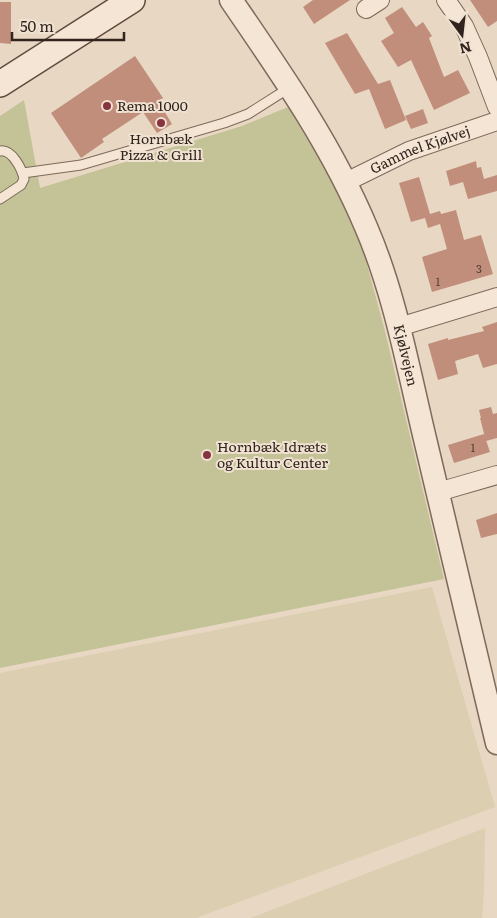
<svg xmlns="http://www.w3.org/2000/svg" width="497" height="918" viewBox="0 0 497 918" font-family="Literata,serif">
<style>
.farmland{fill:#dcceb0}
.green{fill:#c4c297}
.building{fill:#c18e7c}
.lines{fill:none;stroke-linecap:round;stroke-linejoin:round}
.service-casing{stroke:#7f695b;stroke-width:11}
.minor-casing{stroke:#7f695b;stroke-width:20}
.tertiary-casing{stroke:#7f695b;stroke-width:25}
.secondary-casing{stroke:#614b3f;stroke-width:28}
.service{stroke:#f4e5d4;stroke-width:9}
.minor{stroke:#f4e5d4;stroke-width:18}
.tertiary{stroke:#f4e5d4;stroke-width:22}
.secondary{stroke:#f4e5d4;stroke-width:25}
.poi-dot{fill:#873340;stroke:#f0e2d0;stroke-width:2}
.labels{text-anchor:middle;stroke-width:4;stroke-linejoin:round;paint-order:stroke}
.number-label{font-size:11px;fill:#553e36}
.poi-label{font-size:14px;fill:#31241e;stroke:#f0e2d0;text-anchor:start}
.street-label{font-size:14px;fill:#31241e;stroke:#f0e2d0}
</style>
<rect width="100%" height="100%" fill="#e8d7c2"/>
<path class="farmland" d="M432,587L495,807L196,918H0V673Z
M485,828L484,892L482,918H251Z"/>
<path class="green" d="M24,100L40,188L242,126L288,107L330,177L363,250L385,331L444,579L0,668V116Z"/>
<path class="building" d="M313,0H350L314,24L303,7Z
M470,0H497V21L488,27Z
M0,2H11V44L0,43Z
M402,7L416,27L423,22L432,36L429,38L444,77L458,70L470,93L434,110L411,60L398,67L381,41L394,33L385,18Z
M347,33L378,84L390,80L406,120L385,129L369,89L355,94L325,43Z
M135,56L163,98L158,101L172,124L157,133L143,112L102,139L104,142L81,158L51,113Z
M423,109L428,123L411,129L405,116Z
M476,161L477,168L481,167L484,179L497,175V191L468,199L463,182L450,186L446,171Z
M419,177L430,214L440,211L441,214L456,210L464,240L481,235L493,274L432,292L422,257L447,249L440,224L428,228L425,218L411,222L399,183Z
M497,322V364L483,368L478,354L455,361L458,374L438,380L428,344L448,338V340L484,331L482,327Z
M491,407L493,414L497,413V438L486,441L480,418H481L479,410Z
M484,434L490,452L454,463L448,445Z
M497,513V534L481,538L476,520Z"/>
<g class="lines">
<g class="service-casing">
<path id="service" d="M0,151C12,149 22,169 24,179L21,185L0,199
M23,173L81,165L224,123L248,114L289,88"/>
</g>
<g class="minor-casing">
<g id="minor">
<path d="M446,0L464,26L478,57L497,107"/>
<path d="M366,9L380,0"/>
<path id="s1" d="M346,182L409,151L497,121"/>
<path d="M399,327L497,297"/>
<path d="M438,492L497,475"/>
</g>
</g>
<g class="tertiary-casing">
<g id="tertiary">
<path id="s2" d="M231,0C281,73 331,144 366,227C395,294 408,368 425,439C449,540 473,642 497,743"/>
</g>
</g>
<g class="secondary-casing">
<path id="secondary" d="M0,84L132,0"/>
</g>
<use href="#service" class="service"/>
<use href="#minor" class="minor"/>
<use href="#tertiary" class="tertiary"/>
<use href="#secondary" class="secondary"/>
</g>
<g class="poi-dot">
<circle cx="107" cy="106" r="5"/>
<circle cx="161" cy="123" r="5"/>
<circle cx="207" cy="455" r="5"/>
</g>
<g class="labels">
<g class="number-label">
<text x="479" y="273">3</text>
<text x="438" y="286">1</text>
<text x="473" y="452">1</text>
</g>
<g class="poi-label">
<text x="117" y="111">Rema 1000</text>
<text x="161" y="144" text-anchor="middle">Hornbæk<tspan x="161" dy="16">Pizza &amp; Grill</tspan></text>
<text x="217" y="452">Hornbæk Idræts<tspan x="217" dy="16">og Kultur Center</tspan></text>
</g>
<g class="street-label">
<text dy="5" stroke="none"><textPath href="#s1" startOffset="81">Gammel Kjølvej</textPath></text>
<text dy="5" stroke="none"><textPath href="#s2" startOffset="399">Kjølvejen</textPath></text>
</g>
</g>
<g transform="translate(462 35) rotate(165)" stroke="#f0e2d0" stroke-width="4" paint-order="stroke">
<path d="M0-4L9 19L0 12L-9 19Z" fill="#31241e"/>
<text y="-8" font-size="14" font-weight="bold" text-anchor="middle" fill="#31241e">N</text>
</g>
<path d="M12 32v8h112v-8" fill="none" stroke="#31241e" stroke-width="2.5"/>
<text x="20" y="32" font-size="15" fill="#31241e" stroke="#f0e2d0" stroke-width="4" paint-order="stroke">50 m</text>
</svg>
